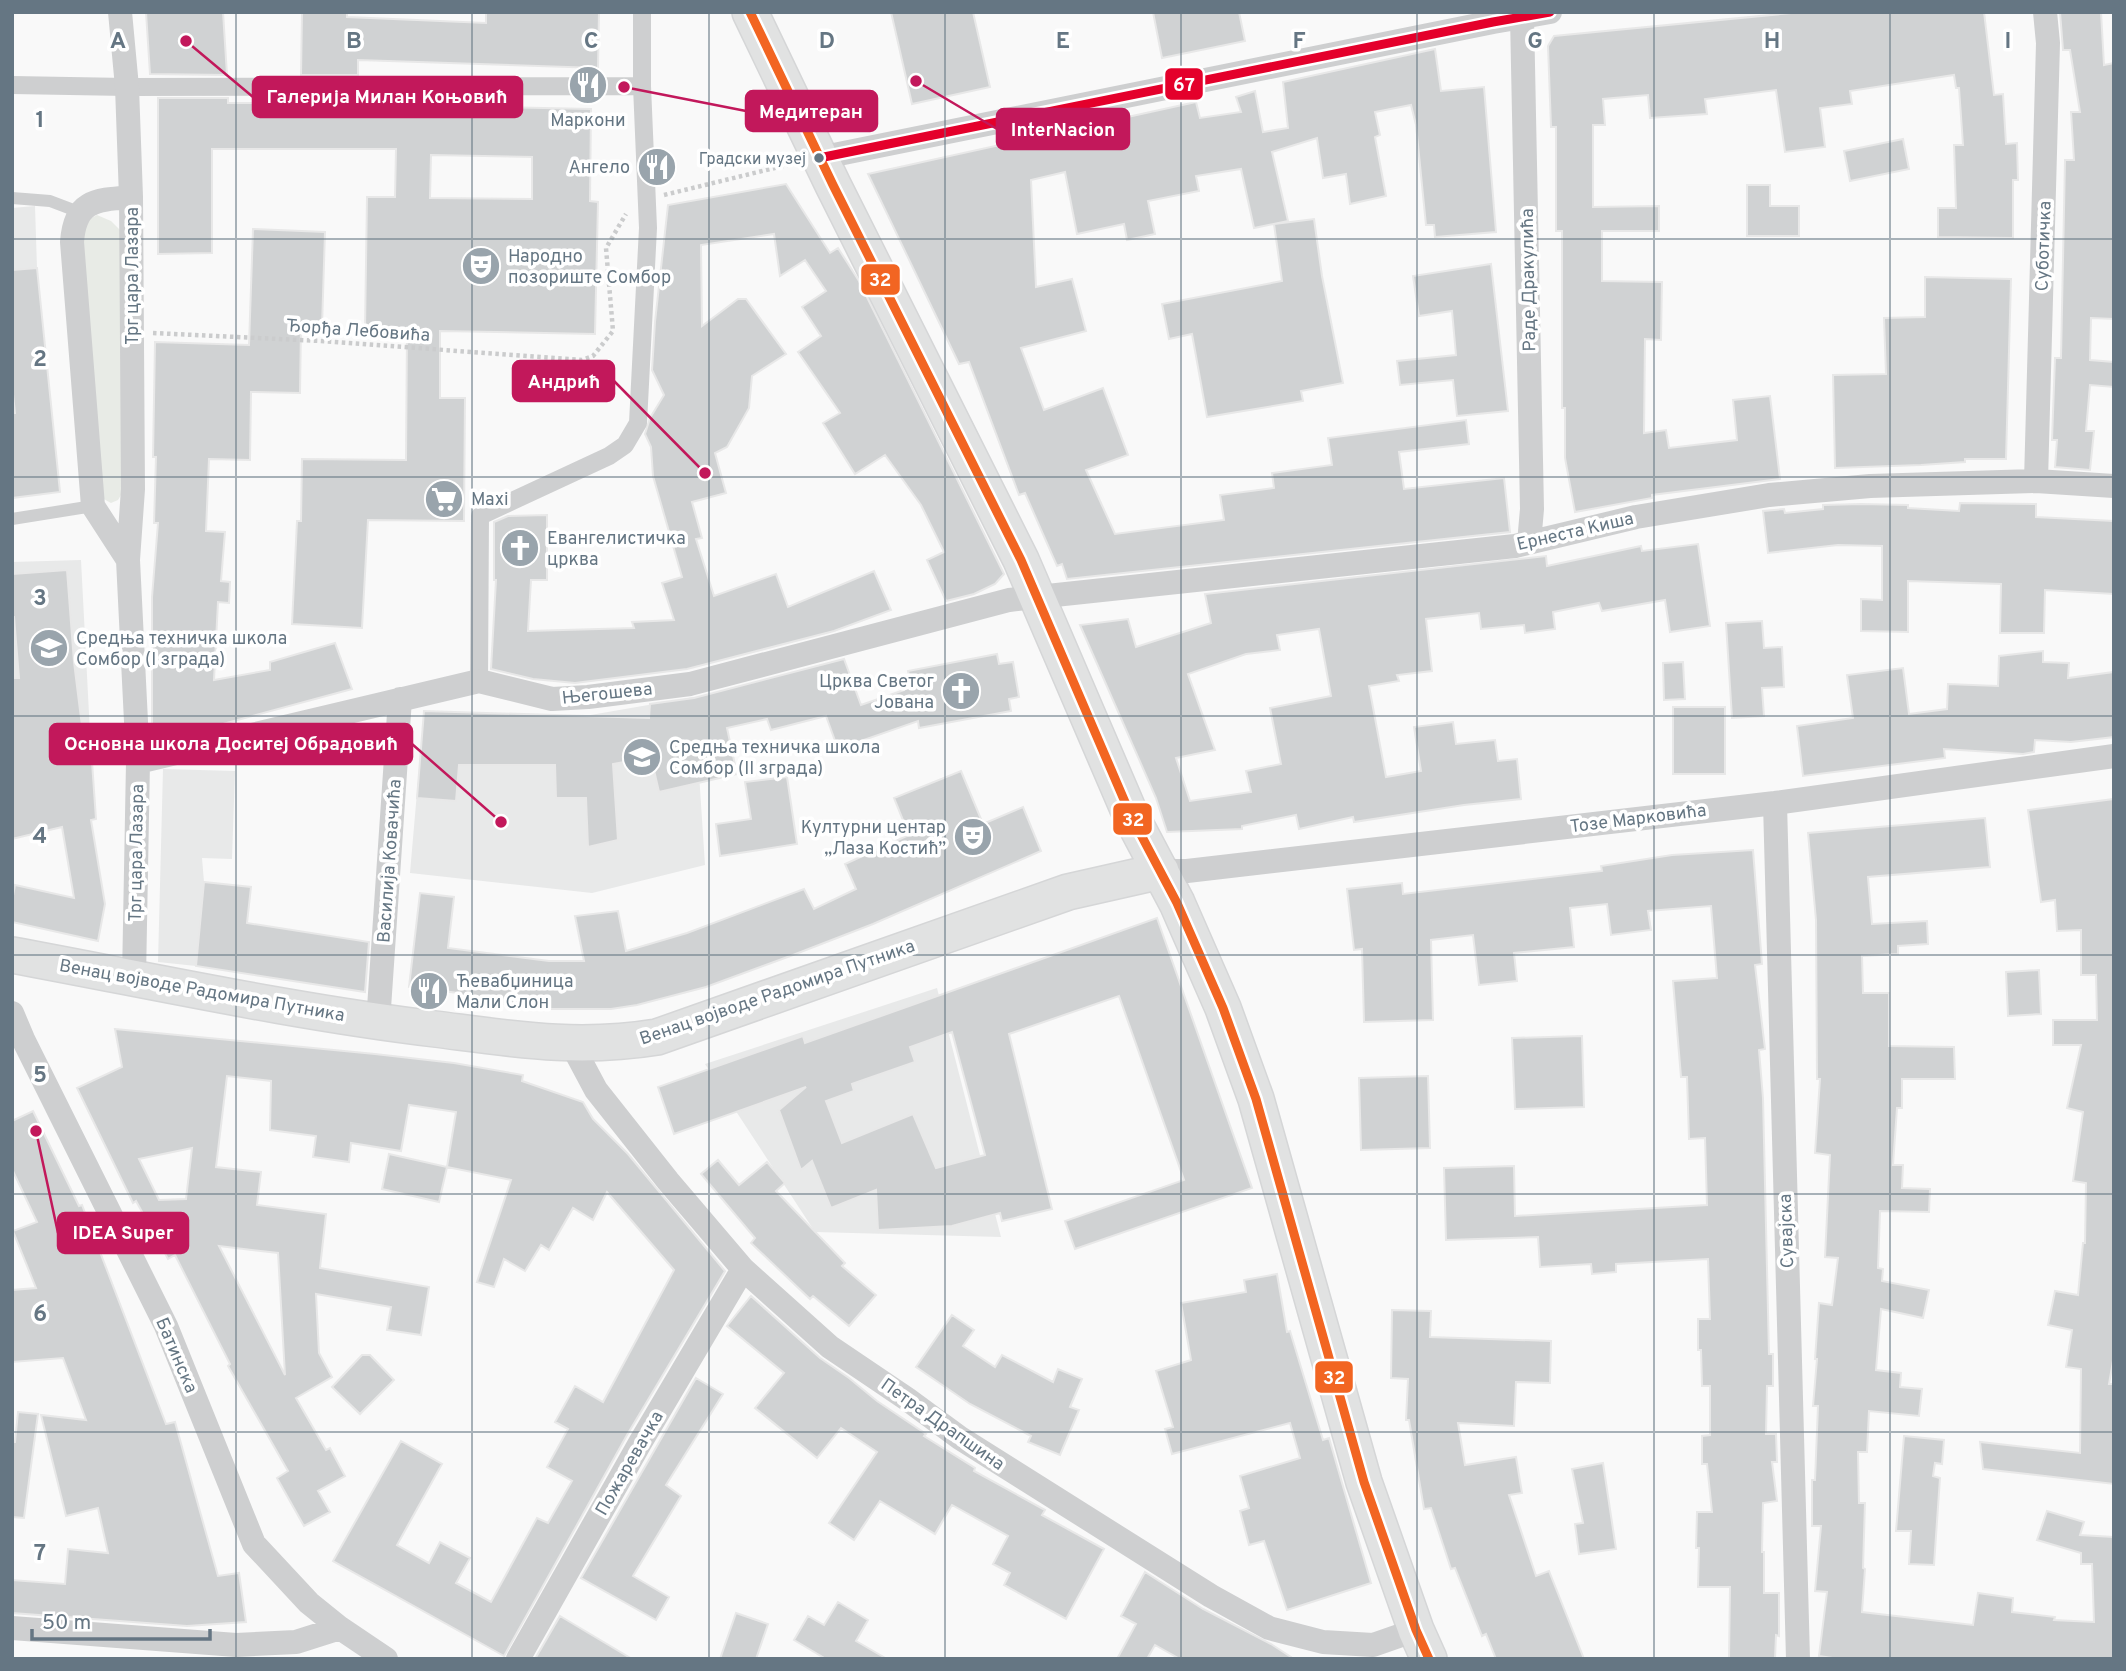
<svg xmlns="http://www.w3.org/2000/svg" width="2126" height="1671" viewBox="0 0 2126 1671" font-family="Overpass,sans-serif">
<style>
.built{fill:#e8e9e9}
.green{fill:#e8ebe6}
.building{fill:#d0d2d3;stroke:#e8e8e8;stroke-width:2;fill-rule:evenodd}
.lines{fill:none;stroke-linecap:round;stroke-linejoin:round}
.secondary-casing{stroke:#d5d6d7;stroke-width:38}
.path{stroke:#cbcccd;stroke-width:4.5;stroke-dasharray:3.5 3.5;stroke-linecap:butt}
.service{stroke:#cecfd0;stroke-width:12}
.pedestrian{stroke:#cecfd0;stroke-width:18}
.minor{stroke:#cecfd0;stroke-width:24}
.secondary{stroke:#e1e2e2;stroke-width:35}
.bus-1-casing{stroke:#fff;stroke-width:14}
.bus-2-casing{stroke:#fff;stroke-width:14}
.bus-1{stroke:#f26522;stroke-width:9}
.bus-2{stroke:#e4002b;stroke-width:9}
.grid{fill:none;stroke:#657683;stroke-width:2;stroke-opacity:0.55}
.bus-dot{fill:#657683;stroke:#fff;stroke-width:2.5}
.labels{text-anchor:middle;stroke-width:7;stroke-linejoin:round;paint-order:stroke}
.bus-label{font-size:16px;fill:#657683;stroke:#fff;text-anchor:end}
.poi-label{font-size:18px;fill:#657683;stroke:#fff;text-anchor:start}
.street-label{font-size:18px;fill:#657683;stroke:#fff}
.grid-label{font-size:23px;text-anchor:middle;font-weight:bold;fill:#657683;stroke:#fff;stroke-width:7;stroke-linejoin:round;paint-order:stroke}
.leader{fill:none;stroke:#c2185b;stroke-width:2.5}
.callout-dot{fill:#c2185b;stroke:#fff;stroke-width:2.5}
.callout{fill:#c2185b;stroke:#c2185b;stroke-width:2.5}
.callout-label{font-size:19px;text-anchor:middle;font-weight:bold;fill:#fff}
.line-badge{stroke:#fff;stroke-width:2.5}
.badge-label{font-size:19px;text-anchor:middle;font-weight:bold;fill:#fff}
</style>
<rect width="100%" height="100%" fill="#f9f9f9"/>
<path class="built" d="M35,206L37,268L12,270V208Z
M81,560L90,733L12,739V562Z
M694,697L705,865L592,893L410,873L424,711L585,716Z
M163,769L235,771L232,859L202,858L204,882L196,966L158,962Z
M937,988L1001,1237L815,1232L705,1064Z"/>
<path class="green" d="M97,215L111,221L122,232L121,495L118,500L111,503L102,498L81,229L88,220Z"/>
<path class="building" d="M146,12H223L227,75L150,74Z
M302,12H347V17L486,23V12H599L598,68L358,60V75H301Z
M891,12H973L990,87L912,104Z
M1153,12H1239L1245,41L1162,58Z
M1802,12H1984L1994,95L2003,94L2006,144L2017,143L2018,180H2013V238L1938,237V208H1956L1954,145H1963L1959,88H1956L1954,75L1850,91L1852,104L1820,108L1825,147L1785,152L1776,90L1705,99L1707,114L1650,118L1648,95L1603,99L1605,125H1593V207L1659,206V231H1602V281L1662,282L1661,340L1645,339L1644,433L1666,430L1669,448L1737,440L1733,400L1770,396L1780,479L1652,495V498L1575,512L1565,458V408H1562V231H1556V127H1551L1548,46L1554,36Z
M2060,12H2101L2104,65L2114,63V319L2091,318L2090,360L2114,362V387L2090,385L2086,431H2094L2090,470L2055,467L2057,440H2052L2055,358H2061L2065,160H2074L2071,112H2080L2070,50H2063Z
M1435,49L1441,91L1484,87L1496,232L1435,237L1434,225H1426L1416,125L1411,105L1375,112L1380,135L1375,137L1386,196L1350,204L1346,174L1323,178L1317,138L1272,152L1288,221L1254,228L1241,169L1196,176L1199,191L1148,201L1155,234L1127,240L1124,224L1077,234L1065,172L1031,180L1036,287L1072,279L1086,331L1021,348L1044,410L1103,388L1128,455L1086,470L1115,534L1224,520L1220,495L1274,488L1272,473L1332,465L1328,438L1466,420L1469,444L1399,452L1404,489L1504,478L1510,532L1067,579L1062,564L1057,566L1025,493L1019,495L969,362L959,364L868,174L1196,102L1200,118L1241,112L1236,97L1255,91L1263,132L1288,128L1283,82Z
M158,98H228V103H301V98H358V104L591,109L590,201L598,202L595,334L440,331V398H465L464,521L368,520L362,628L292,624L297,521H301L302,459L406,460L407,331L365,330L367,197H395L396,149H212V253L158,254ZM431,155L532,157V199L430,198Z
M1903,139L1909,169L1850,181L1844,151Z
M786,184L830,253L838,248L859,281L1004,574L995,584L974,594L946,601L927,560L944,552L921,505L885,455L855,474L823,423L840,413L798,352L821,336L802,307L826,291L805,260L780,276L774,234L701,245L702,326L738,299H746L786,354L752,376L749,408L727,447L715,453L726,493L692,502L702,538L696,539L714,596L776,574L788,607L874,571L891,610L834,631L687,669L575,683L533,679L491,669L496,580H494V522L508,516L547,515V580H531L528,631L634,628L632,622L674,620L662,583L682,577L653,476L651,447L645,434L650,418L664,395L652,370L655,322L668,205Z
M1747,185H1770V206H1799V236H1747Z
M1314,219L1322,276L1343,383L1301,391L1303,401L1207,417L1192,334L1169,339L1162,304L1282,281L1274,224Z
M253,229L325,232L322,327L301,326L300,393L251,392L250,460L209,459L206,531L225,532L221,581L230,582L229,603L218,602L214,680L270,670V662L335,643L352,689L186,734L152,738V597L158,523H154L156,457H153L155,342L249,345Z
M1491,264L1508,411L1457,416L1453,380L1400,385L1397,361L1456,355L1452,311L1419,316L1413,276Z
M37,268L60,492L12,498V413H15L12,385V270Z
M1925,277L2011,279L2006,459H1965V462L1921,465L1835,468L1833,375L1886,374L1884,318L1925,317Z
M1960,503L2036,504V517L2114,521V594L2045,590L2044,633H2000L2001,584L1908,581V632L1861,631V599L1882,600V546L1838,545L1768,553L1763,511L1784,509L1785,513L1823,509V505L1861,504L1908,505V508L1959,511Z
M1698,544L1710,626L1670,632L1665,600L1602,611L1599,603L1553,612L1555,629L1525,633L1524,625L1481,629L1479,613L1426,619L1432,671L1397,675L1399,681L1369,686L1386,777L1421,771L1414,727L1453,722L1456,744L1495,740L1498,761L1517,759L1521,799L1464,805L1354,822L1353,817L1299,829L1296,815L1242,826V829L1167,832L1156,798L1080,625L1128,619L1136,647L1211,623L1205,594L1546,556L1547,566L1641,546L1642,551ZM1319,629L1331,696L1270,708L1281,764L1246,771L1251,792L1190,801L1176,758L1215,750L1188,674L1246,654L1280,650L1277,635Z
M67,570L74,662L83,734L90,733L96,819L91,820L105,904L98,941L12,922V901L15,885L74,898L62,827L12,839V678H19L14,617H12V574Z
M1762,621L1764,648L1782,647L1784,687L1762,688L1764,716L1732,718L1726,623Z
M2043,651V662L2069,663L2068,678L2114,672V737L2071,742L2035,740L2034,752L2023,754L1944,749L1945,758L1803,776L1797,726L1853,718L1847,675L1903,668L1909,714L1947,709L1948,684L1998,686L1999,656Z
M997,654L999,664L1013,662L1019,697L1009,699L1011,711L919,728L918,721L838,749L826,716L771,730L767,719L727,728L737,774L659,792L651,757L613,764L618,840L588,847L586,798H556L555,765H459L456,801L417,798L424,711L649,718L650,704L694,698L844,659L861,705L904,690L903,684L910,683L908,671Z
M1683,662L1685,699L1664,700L1663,663Z
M1673,707H1725V774H1673Z
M961,771L983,824L1023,807L1041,851L873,924L793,955L706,987L637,1005L611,1009H543L458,998V993L409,987L420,893L454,897L448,948L549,961H584L575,916L618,911L626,951L687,933L804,889L814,909L856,889L845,864L909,835L894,798Z
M787,777L797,844L720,856L716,824L751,819L745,782Z
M2114,799V1355L2109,1384H2114V1484L1983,1469L1980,1442L2080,1453L2081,1369L2066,1367L2072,1330L2048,1325L2055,1291L2078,1295L2083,1243H2085L2086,1183L2073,1181L2083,1112L2067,1108L2081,1045H2053V1020H2097L2096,975H2081V930L2057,931L2055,900L2041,902L2028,810Z
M1985,818L1990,867L1868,877L1872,924L1927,921L1928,944L1898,946V954L1862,956L1863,993H1889V1046L1954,1047L1955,1079H1902V1108H1897L1893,1165H1903L1902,1188L1930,1189L1929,1212L1880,1211L1878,1268L1883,1269L1882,1281L1929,1290L1923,1318L1881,1309L1876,1370L1901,1373L1900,1387L1922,1389L1919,1416L1869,1411L1867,1452H1858L1859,1503H1865L1863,1568L1865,1569L1862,1612L1973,1625L1978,1593L2013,1598L2012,1612L2055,1617L2054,1620L2094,1622L2092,1564H2081V1553L2037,1540L2047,1511L2084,1522L2080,1535L2114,1537V1659H1839L1819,1656L1827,1592L1815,1591L1821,1526H1812V1480H1815L1818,1406H1813L1817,1359H1815L1819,1303L1832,1305L1838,1258L1825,1257L1830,1155L1815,1153L1820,1079H1817L1816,920L1808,833Z
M1753,850L1762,964L1755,965L1765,1049L1759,1050L1763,1098L1769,1354H1773V1386H1767L1766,1434H1776L1777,1462H1772L1777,1501L1763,1503L1762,1552H1764V1593H1779V1636L1776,1635L1775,1659H1729L1730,1587H1698L1699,1548H1696L1697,1512H1712L1707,1464H1702V1436L1710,1435V1386H1702L1701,1350H1698V1319H1710L1708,1259L1616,1264V1272L1592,1274L1591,1264L1540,1267L1538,1237L1446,1240L1444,1168L1514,1166L1515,1216L1707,1205L1705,1138L1689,1139L1687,1077H1681L1673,981L1717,978L1711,906L1648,911L1651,930L1611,935L1607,904L1570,908L1574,947L1514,953L1517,981L1479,985L1473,935L1431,940L1433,1020L1364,1022L1362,949L1354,950L1347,889L1402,883L1403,894L1602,871L1601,866L1672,855Z
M204,882L251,887L247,923L369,942L365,992L196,966Z
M1157,918L1252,1188L1075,1249L1065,1221L1184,1180L1119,996L1009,1034L1052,1209L1002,1221L1000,1213L952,1226L878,1230L876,1190L831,1208L812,1161L801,1170L779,1110L806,1087L674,1134L658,1087L803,1036L805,1043ZM952,1032L985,1155L936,1168L913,1114L842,1143L826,1101L854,1091L852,1084L915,1062L910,1047Z
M2039,970L2041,1014L2008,1016L2006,972Z
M115,1029L375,1054L454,1063L523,1075L522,1081L583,1102L593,1119L628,1154L725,1271L627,1435L504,1656L333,1561L401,1441L442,1464L397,1545L429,1563L440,1542L470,1558L456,1583L491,1602L537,1518L548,1523L572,1481L547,1467L568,1429L555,1422L575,1386L603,1402L674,1270L607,1192L593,1220L573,1208L549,1250L541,1245L525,1271L504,1259L494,1287L477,1282L511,1180L447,1167L456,1112L409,1105L401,1151L351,1143L349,1162L313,1157L316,1136L270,1130L271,1081L227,1076L216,1167L261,1172L257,1205L326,1214L320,1268L429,1287L421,1335L387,1330L391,1307L316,1294L319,1353L332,1377L296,1398L326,1450L330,1448L345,1476L318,1491L330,1512L304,1526L277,1478L288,1471L228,1366L230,1364L175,1255L168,1259L136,1201L133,1203L77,1088L122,1067ZM192,1148L186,1199L159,1200L139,1159ZM219,1246L278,1253L285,1375Z
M1582,1036L1584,1107L1515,1109L1512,1038Z
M1428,1076L1430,1148L1361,1150L1359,1078Z
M33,1111L79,1206L82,1205L166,1424L175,1422L218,1576L239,1573L246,1622L187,1626L12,1613V1580L65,1584L68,1549L108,1553L98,1508L66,1516L41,1415L86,1420L63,1358L12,1362V1290L36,1288L13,1231L37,1222L12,1169V1121Z
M389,1154L447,1167L439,1202L382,1189Z
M718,1160L739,1185L767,1162L785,1183L776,1191L845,1263L842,1266L876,1295L849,1326L813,1296L810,1299L751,1243L755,1238L701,1174Z
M1277,1274L1287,1332L1290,1331L1323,1440L1329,1438L1371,1583L1287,1610L1264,1541L1249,1545L1240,1511L1249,1508L1240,1476L1300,1458L1290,1423L1172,1454L1165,1429L1173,1427L1156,1371L1191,1360L1181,1303L1246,1292L1244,1280Z
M751,1296L820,1358L849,1378L877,1401L926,1434L924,1436L975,1468L974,1471L1045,1510L1042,1515L1104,1549L1066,1619L1004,1585L1010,1573L993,1564L1008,1536L952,1505L935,1534L880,1501L854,1540L829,1523L877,1452L841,1428L817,1458L755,1408L784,1373L727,1326Z
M1392,1310L1431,1311L1430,1337L1551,1341L1550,1383L1516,1382L1514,1426L1458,1423L1465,1465L1516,1457L1522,1493L1509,1495L1536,1576L1549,1571L1584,1659H1496L1486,1634L1482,1636L1455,1568L1451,1569L1431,1508L1424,1509L1409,1420H1406L1408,1379L1391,1378Z
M952,1315L974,1330L963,1346L995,1367L1002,1355L1053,1382L1058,1369L1082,1379L1070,1407L1079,1410L1060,1455L1028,1442L1031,1436L970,1404L916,1367Z
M362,1355H370L394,1380L360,1414L332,1387Z
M696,1378L723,1394L666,1485L681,1496L633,1576L669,1597L656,1620L581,1578Z
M18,1412L38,1414L24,1518L12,1517V1442H15Z
M1904,1436L1944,1440L1942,1464L1935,1463L1933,1476L1940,1478L1934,1565L1909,1564L1911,1531H1896Z
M1603,1463L1616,1549L1579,1554L1575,1524L1583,1523L1572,1469Z
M1145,1572L1203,1609L1271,1644L1294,1659H1180L1155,1645L1147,1659H1117L1136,1624L1121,1616Z
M838,1602L868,1620L856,1641L887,1659H826L794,1640L808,1616L824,1625Z
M736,1613L768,1624L756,1659H720Z
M560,1616L632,1659H535Z"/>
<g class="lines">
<g class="secondary-casing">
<path id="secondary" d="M750,12L833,185L1021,560L1131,816L1177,903L1223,1008L1256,1099L1364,1482L1416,1630L1429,1659
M12,955C153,981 293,1012 435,1029C514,1039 577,1050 657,1037L1068,892L1161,871"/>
</g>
<path class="path" d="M664,195L791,164
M153,333L321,341L582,360L593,356L613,331L606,248L626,214"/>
<path class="service" d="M12,198L50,201L79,212
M12,519L93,506"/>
<path class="pedestrian" d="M12,85L127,87L642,86
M479,681L480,516L609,456L625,445L638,423L648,228L642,86V12"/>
<path class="minor" d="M120,12L127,87L131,197L133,489L128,560L138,762L134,978
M1522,16L1532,509L1529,543
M819,158L1493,22L1550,12
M2036,481L2048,43L2045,12
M128,560L93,506L72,242C75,201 94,200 131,197
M138,762L479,681L552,699L588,697L690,684L1009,600L1515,546L1636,517L1769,495L1870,486L2036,481L2114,486
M1775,803L1798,1659
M1161,871H1187L1775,803L2114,756
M12,1013L23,1039L166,1326L254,1544L309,1603L340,1628L386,1659
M378,1023L400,699
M572,1045L596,1090L668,1181L743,1269L830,1347L907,1399L960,1438L1211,1596L1269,1628L1323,1642L1373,1645L1416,1630
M12,1628L236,1645L296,1642L340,1628
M518,1659L640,1443L743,1269"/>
<use href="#secondary" class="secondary"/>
<g class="bus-1-casing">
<path id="bus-1" d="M750,12L833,185L1021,560L1131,816L1177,903L1223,1008L1256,1099L1364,1482L1416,1630L1429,1659"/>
</g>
<g class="bus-2-casing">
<path id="bus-2" d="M819,158L1493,22L1550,12"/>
</g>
<use href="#bus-1" class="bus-1"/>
<use href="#bus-2" class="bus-2"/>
</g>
<path class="grid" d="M236,12V1659M472,12V1659M709,12V1659M945,12V1659M1181,12V1659M1417,12V1659M1654,12V1659M1890,12V1659M12,239H2114M12,477H2114M12,716H2114M12,955H2114M12,1194H2114M12,1432H2114"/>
<defs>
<g id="restaurant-disc" transform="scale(2.0125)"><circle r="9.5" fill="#99a4ac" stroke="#fff"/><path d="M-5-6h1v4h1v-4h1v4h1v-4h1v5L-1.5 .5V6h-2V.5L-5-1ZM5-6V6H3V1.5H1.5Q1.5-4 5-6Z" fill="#fff"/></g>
<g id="theatre-disc" transform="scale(2.0125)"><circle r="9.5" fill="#99a4ac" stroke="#fff"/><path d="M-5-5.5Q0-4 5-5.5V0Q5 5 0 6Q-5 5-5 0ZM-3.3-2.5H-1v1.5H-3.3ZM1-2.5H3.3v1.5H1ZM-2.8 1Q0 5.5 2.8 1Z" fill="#fff"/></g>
<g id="supermarket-disc" transform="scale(2.0125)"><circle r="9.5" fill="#99a4ac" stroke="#fff"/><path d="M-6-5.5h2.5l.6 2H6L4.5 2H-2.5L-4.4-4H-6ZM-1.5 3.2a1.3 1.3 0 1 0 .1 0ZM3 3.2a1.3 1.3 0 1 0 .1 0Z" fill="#fff"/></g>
<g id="church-disc" transform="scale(2.0125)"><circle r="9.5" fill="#99a4ac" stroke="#fff"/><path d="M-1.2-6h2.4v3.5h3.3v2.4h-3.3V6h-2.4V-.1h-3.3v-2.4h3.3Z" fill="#fff"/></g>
<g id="school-disc" transform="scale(2.0125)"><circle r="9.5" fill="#99a4ac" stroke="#fff"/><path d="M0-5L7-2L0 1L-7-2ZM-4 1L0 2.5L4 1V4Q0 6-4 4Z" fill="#fff"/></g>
</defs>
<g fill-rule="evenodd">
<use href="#restaurant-disc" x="588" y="85"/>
<use href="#restaurant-disc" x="657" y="167"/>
<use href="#theatre-disc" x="481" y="266"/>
<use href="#supermarket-disc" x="444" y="499"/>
<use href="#church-disc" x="520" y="548"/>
<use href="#school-disc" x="49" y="648"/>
<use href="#church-disc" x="961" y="691"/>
<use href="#school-disc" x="642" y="757"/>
<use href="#theatre-disc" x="973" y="837"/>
<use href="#restaurant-disc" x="429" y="991"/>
</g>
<circle class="bus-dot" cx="819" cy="158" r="6"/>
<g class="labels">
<g class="bus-label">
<text x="806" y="164">Градски музеј</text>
</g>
<g class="poi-label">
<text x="588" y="126" text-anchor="middle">Маркони</text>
<text x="630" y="173" text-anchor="end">Ангело</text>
<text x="508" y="262">Народно<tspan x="508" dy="21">позориште Сомбор</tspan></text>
<text x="471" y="505">Maxi</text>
<text x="547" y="544">Евангелистичка<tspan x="547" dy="21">црква</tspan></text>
<text x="76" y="644">Средња техничка школа<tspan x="76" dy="21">Сомбор (I зграда)</tspan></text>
<text x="934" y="687" text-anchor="end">Црква Светог<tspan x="934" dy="21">Јована</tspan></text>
<text x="669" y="753">Средња техничка школа<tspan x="669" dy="21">Сомбор (II зграда)</tspan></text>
<text x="946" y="833" text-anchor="end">Културни центар<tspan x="946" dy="21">„Лаза Костић”</tspan></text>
<text x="456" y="987">Ћевабџиница<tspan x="456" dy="21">Мали Слон</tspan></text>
</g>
<g class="street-label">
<text transform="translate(2043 246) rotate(-88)" y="6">Суботичка</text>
<text transform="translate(132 276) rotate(-90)" y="6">Трг цара Лазара</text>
<text transform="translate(1528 280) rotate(-91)" y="6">Раде Дракулића</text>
<text transform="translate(358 330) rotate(4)" y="6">Ђорђа Лебовића</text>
<text transform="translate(1575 531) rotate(-13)" y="6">Ернеста Киша</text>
<text transform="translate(607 693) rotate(-6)" y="6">Његошева</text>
<text transform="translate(1638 818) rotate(-7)" y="6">Тозе Марковића</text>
<text transform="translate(136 853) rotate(-89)" y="6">Трг цара Лазара</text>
<text transform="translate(389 861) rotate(-86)" y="6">Василија Ковачића</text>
<text transform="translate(202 990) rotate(10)" y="6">Венац војводе Радомира Путника</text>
<text transform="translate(777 992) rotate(-19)" y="6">Венац војводе Радомира Путника</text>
<text transform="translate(1786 1231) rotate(-92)" y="6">Сувајска</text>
<text transform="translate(177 1355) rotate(67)" y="6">Батинска</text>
<text transform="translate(943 1424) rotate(35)" y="6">Петра Драпшина</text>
<text transform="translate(629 1463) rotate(-60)" y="6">Пожаревачка</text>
</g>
</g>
<g class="grid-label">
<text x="118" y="48">A</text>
<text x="354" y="48">B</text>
<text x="591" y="48">C</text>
<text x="827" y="48">D</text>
<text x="1063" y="48">E</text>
<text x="1299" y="48">F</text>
<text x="1535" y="48">G</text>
<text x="1772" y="48">H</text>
<text x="2008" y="48">I</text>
<text x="40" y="127">1</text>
<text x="40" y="366">2</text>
<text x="40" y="605">3</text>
<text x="40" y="843">4</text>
<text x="40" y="1082">5</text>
<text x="40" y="1321">6</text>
<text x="40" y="1560">7</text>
</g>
<path class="leader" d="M186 41L253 97M624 87L746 111M916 81L997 129M705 473L614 381M501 822L412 744M36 1131L58 1233"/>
<g class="callout-dot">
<circle cx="186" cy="41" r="7"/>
<circle cx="624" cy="87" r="7"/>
<circle cx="916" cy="81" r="7"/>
<circle cx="705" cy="473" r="7"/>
<circle cx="501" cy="822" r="7"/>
<circle cx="36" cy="1131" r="7"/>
</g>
<g class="callout">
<rect x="253" y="77" width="269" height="40" rx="7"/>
<rect x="746" y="91" width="131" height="40" rx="7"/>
<rect x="997" y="109" width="132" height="40" rx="7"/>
<rect x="513" y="361" width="101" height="40" rx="7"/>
<rect x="50" y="724" width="362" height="40" rx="7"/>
<rect x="58" y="1213" width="130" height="40" rx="7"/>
</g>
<g class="callout-label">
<text x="387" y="103">Галерија Милан Коњовић</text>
<text x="811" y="118">Медитеран</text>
<text x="1063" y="136">InterNacion</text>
<text x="564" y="388">Андрић</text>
<text x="231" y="750">Основна школа Доситеј Обрадовић</text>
<text x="123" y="1239">IDEA Super</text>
</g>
<g class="line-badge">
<rect x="1164" y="67" width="40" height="34" rx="7" fill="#e4002b"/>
<rect x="860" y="263" width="41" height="33" rx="7" fill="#f26522"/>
<rect x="1112" y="802" width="41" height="34" rx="7" fill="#f26522"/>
<rect x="1314" y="1360" width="40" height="34" rx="7" fill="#f26522"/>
</g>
<g class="badge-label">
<text x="1184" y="91">67</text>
<text x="880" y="286">32</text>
<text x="1133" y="826">32</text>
<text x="1334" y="1384">32</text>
</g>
<rect width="2126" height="1671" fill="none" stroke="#657683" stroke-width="28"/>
<path d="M32 1629v10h178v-10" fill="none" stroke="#657683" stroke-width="3.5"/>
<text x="42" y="1629" font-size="21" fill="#657683" stroke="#ffffff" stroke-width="5" paint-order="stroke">50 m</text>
</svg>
